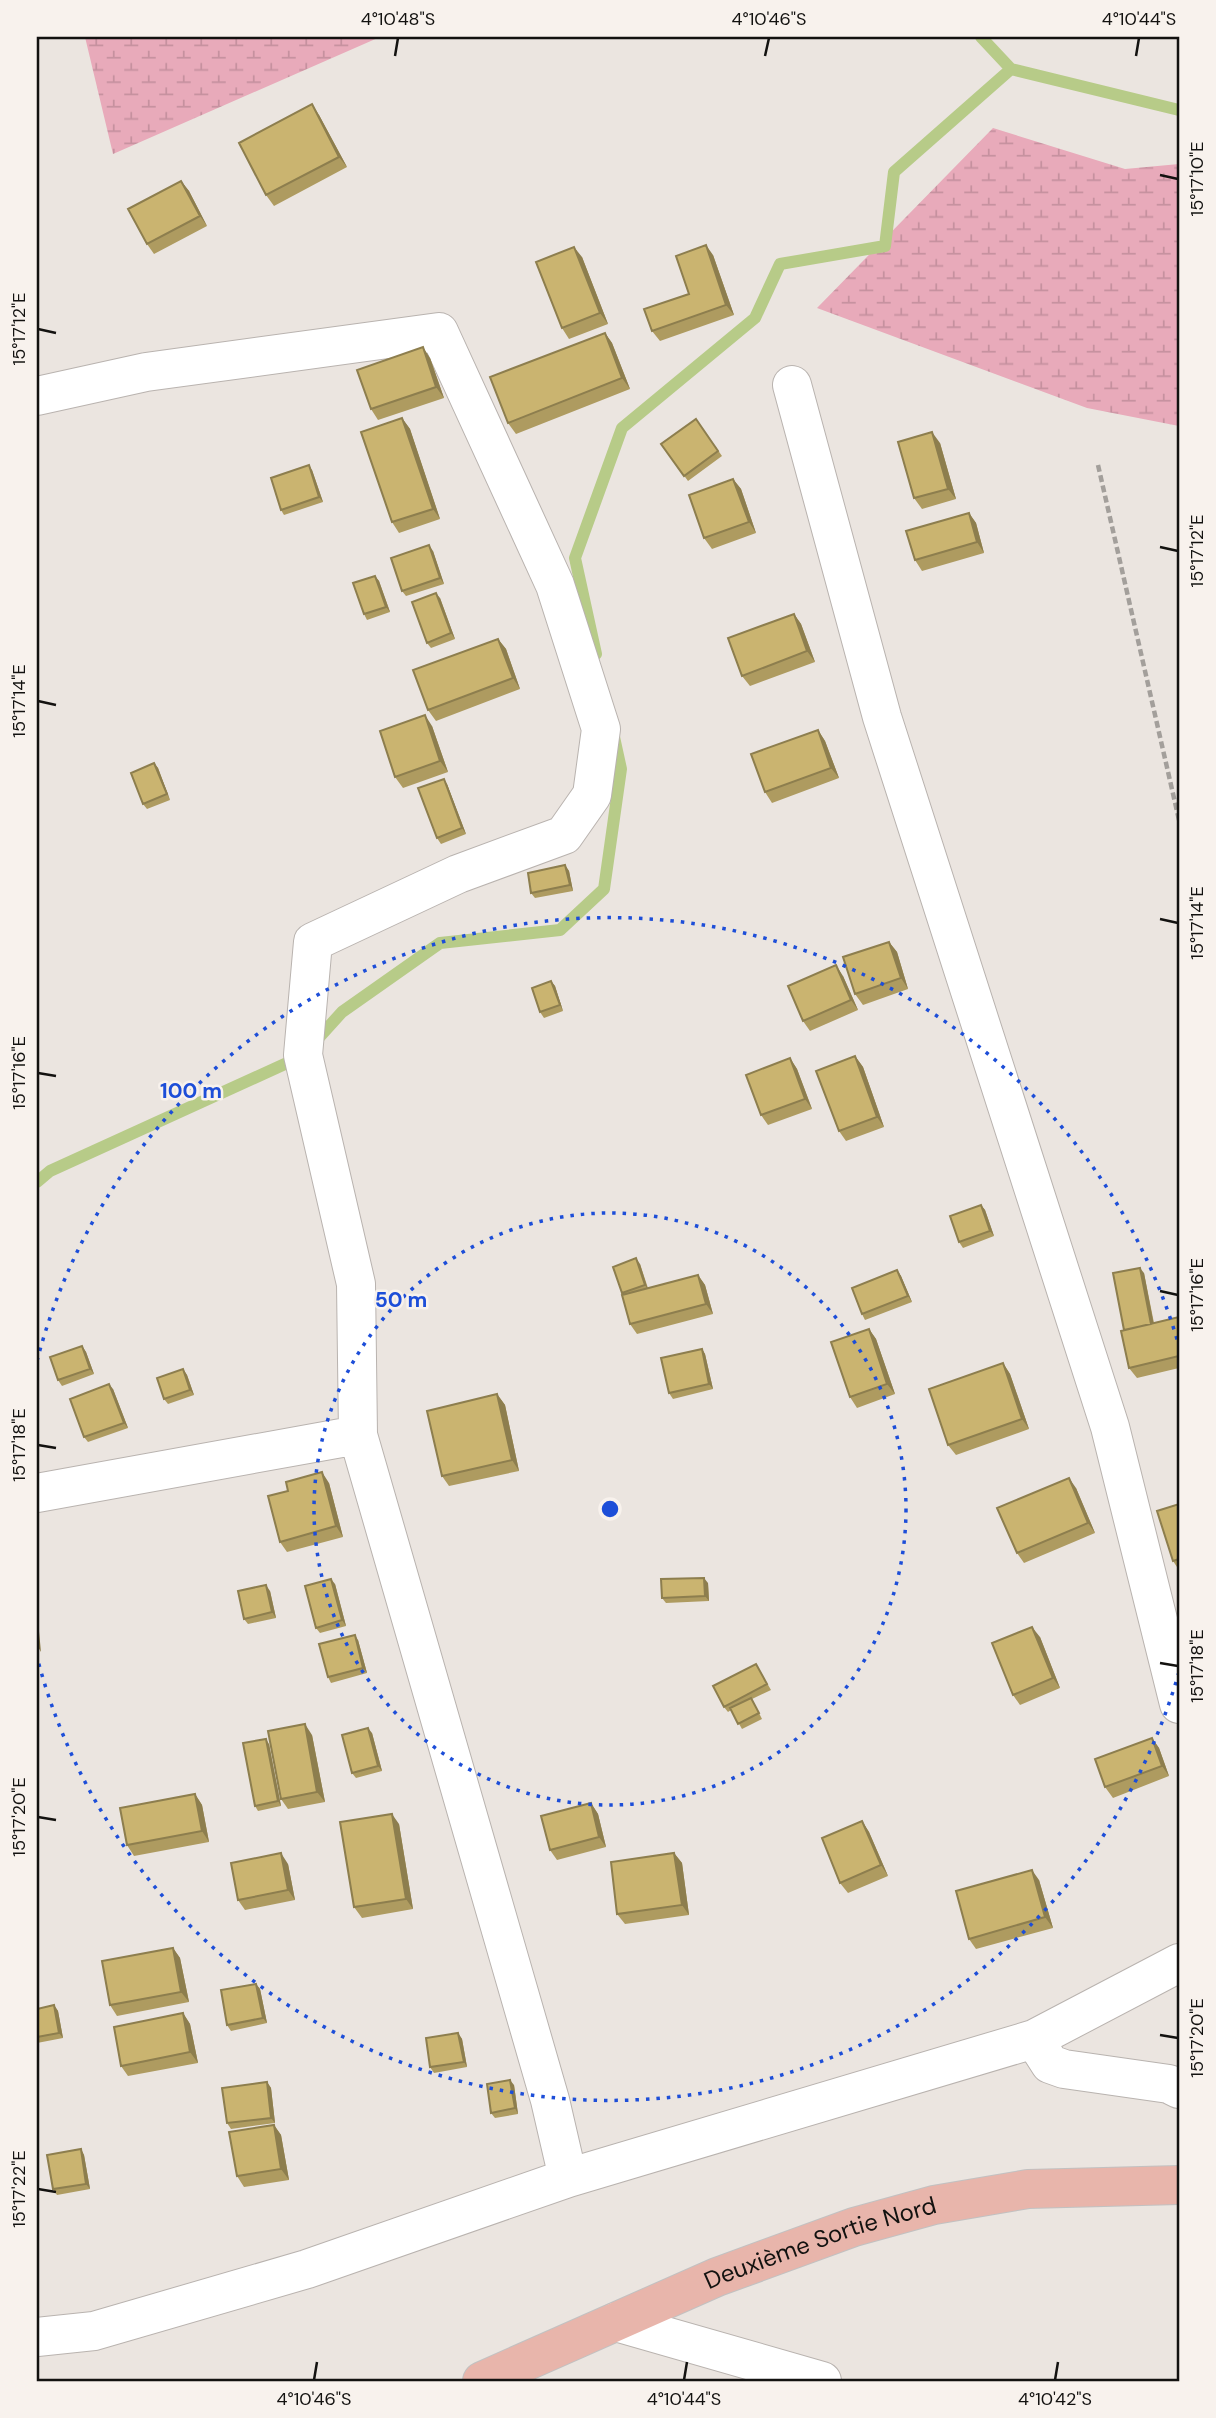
<svg xmlns="http://www.w3.org/2000/svg" width="1216" height="2418" viewBox="0 0 1216 2418" font-family="'DM Sans',sans-serif">
<style>
.wetland{fill:url(#wetland-marsh)}
.lines{fill:none;stroke-linecap:round;stroke-linejoin:round}
.stream{stroke:#b7cb88;stroke-width:12}
.minor-casing{stroke:#b9b3af;stroke-width:40}
.primary-casing{stroke:#c2c1c1;stroke-width:40}
.path{stroke:#a39f9b;stroke-width:4.5;stroke-dasharray:7 3.5;stroke-linecap:butt}
.minor{stroke:#fff;stroke-width:38}
.primary{stroke:#e8b5ab;stroke-width:38}
.wall{fill:#ae9b60}
.shaded-wall{fill:#8d7e4e}
.building{fill:#cab470;stroke:#8d7e4e;stroke-width:2}
.ticks{fill:none;stroke:#131210;stroke-width:2.5}
.ring{fill:none;stroke:#1d4ed8;stroke-width:3.5;stroke-dasharray:3.5 7}
.labels{text-anchor:middle;stroke-width:5;stroke-linejoin:round;paint-order:stroke}
.street-label{font-size:24px;fill:#131210;stroke:#f8f2ed}
.centre{fill:#1d4ed8;stroke:#f8f2ed;stroke-width:3.5}
.ring-label{font-size:21px;text-anchor:middle;font-weight:bold;fill:#1d4ed8;stroke:#f8f2ed;stroke-width:5;stroke-linejoin:round;paint-order:stroke}
.neatline{fill:none;stroke:#131210;stroke-width:2.5}
.ticks-label{font-size:18px;text-anchor:middle;fill:#131210}
</style>
<defs>
<pattern id="wetland-marsh" width="20" height="14" patternUnits="userSpaceOnUse" patternTransform="scale(1.75)"><rect width="20" height="14" fill="#e8aaba"/><path d="M1 5h8M5 5V1M11 12h8M15 12V8" fill="none" stroke="#c6919f"/></pattern>
</defs>
<rect width="100%" height="100%" fill="#ebe5e0"/>
<path class="wetland" d="M85,37H380L113,154Z
M993,128L1125,169L1179,164V426L1087,408L817,308Z"/>
<g class="lines">
<path class="stream" d="M981,37L1011,69L1179,110
M596,654L575,558L622,428L755,318L780,264L885,246L894,172L1011,69
M314,1043L342,1012L440,943L560,930L604,889L621,769L614,737
M37,1182L50,1171L298,1058"/>
<g class="minor-casing">
<path id="minor" d="M792,385L882,717L1110,1427L1179,1704
M37,396L146,372L439,332L555,585L601,729L592,795L564,835L458,874L313,942L303,1055L356,1284L358,1435L37,1493
M358,1435L550,2100L568,2178
M1034,2039L1050,2064L1064,2069L1169,2084L1179,2089
M616,2322L822,2381
M37,2337L94,2331L307,2269L568,2178L1034,2039L1179,1963"/>
</g>
<g class="primary-casing">
<g id="primary">
<path id="s1" d="M482,2381L717,2277L854,2227L934,2205L1028,2189L1179,2185"/>
</g>
</g>
<path class="path" d="M1098,465L1179,820"/>
<use href="#minor" class="minor"/>
<use href="#primary" class="primary"/>
</g>
<path class="wall" d="M319,115L347,167L274,206L266,195Z
M181,181L189,191L207,226L154,254L147,244Z
M713,255L734,315L660,341L652,331L689,294Z
M582,257L608,324L569,339L562,328Z
M605,333L612,343L630,389L516,434L508,423Z
M430,358L444,398L378,420L371,409Z
M402,418L410,429L440,519L399,533L392,522Z
M696,419L722,456L688,481L661,444Z
M940,443L956,499L922,509L914,498Z
M312,470L323,502L284,515L281,510Z
M733,479L741,489L756,533L712,549L704,538Z
M969,513L976,523L984,553L922,571L915,560Z
M433,551L444,584L406,596L402,591Z
M375,576L379,581L390,612L367,620L364,614Z
M440,598L455,639L431,648L427,643Z
M794,614L801,624L815,662L750,686L742,676Z
M498,639L506,649L520,689L436,721L428,710Z
M432,726L448,772L403,788L395,777Z
M818,730L825,741L839,778L772,803L765,792Z
M154,763L158,768L170,800L147,809L143,804Z
M447,784L466,834L441,844L437,838Z
M565,865L569,871L573,891L535,898L531,893Z
M889,942L897,952L908,989L863,1005L855,994Z
M843,976L858,1010L810,1031L803,1021Z
M551,981L555,986L563,1011L544,1018L540,1012Z
M855,1056L863,1067L884,1127L846,1141L839,1131Z
M790,1058L797,1069L812,1109L768,1125L761,1115Z
M981,1205L985,1210L994,1236L963,1248L959,1242Z
M640,1264L648,1288L698,1275L705,1285L713,1314L637,1334L630,1324L622,1293Z
M897,1270L901,1276L912,1302L865,1320L862,1314Z
M1144,1273L1154,1323L1179,1317V1368L1137,1378L1129,1368L1124,1330Z
M869,1329L876,1339L895,1394L857,1408L850,1397Z
M82,1346L86,1352L94,1374L62,1386L58,1380Z
M702,1349L705,1354L713,1389L673,1399L669,1393Z
M1003,1363L1010,1374L1029,1429L956,1455L948,1445Z
M183,1369L187,1375L194,1395L168,1404L164,1399Z
M113,1389L128,1428L88,1442L84,1437Z
M497,1394L505,1405L519,1471L449,1486L442,1476Z
M329,1483L343,1537L287,1552L280,1542L288,1491Z
M1076,1488L1095,1533L1024,1563L1017,1553Z
M1179,1504V1570L1173,1561Z
M708,1583L709,1601L666,1603L662,1598Z
M335,1584L346,1626L320,1633L316,1628Z
M270,1591L276,1618L248,1624L244,1619Z
M1040,1637L1060,1688L1020,1705L1013,1695Z
M358,1640L367,1673L331,1683L328,1677Z
M756,1664L771,1690L752,1699L762,1719L742,1729L731,1710L728,1712L724,1707Z
M372,1733L382,1771L356,1778L352,1773Z
M312,1735L325,1802L288,1809L281,1799Z
M1152,1738L1159,1748L1169,1776L1113,1798L1105,1787Z
M269,1744L281,1806L258,1811L255,1806Z
M195,1794L202,1805L209,1842L134,1856L127,1845Z
M591,1803L598,1814L606,1847L557,1860L550,1850Z
M862,1821L869,1832L888,1876L848,1893L840,1883Z
M399,1824L413,1909L362,1918L354,1907Z
M674,1853L682,1863L689,1915L625,1924L617,1914Z
M288,1864L295,1900L245,1910L238,1900Z
M1039,1880L1053,1928L976,1949L969,1939Z
M173,1948L180,1958L189,2002L117,2016L110,2005Z
M256,1984L260,1989L267,2023L231,2031L227,2025Z
M54,2005L58,2011L63,2038L37,2043V2009Z
M183,2013L190,2024L198,2063L128,2076L121,2066Z
M458,2033L462,2039L467,2067L434,2073L430,2067Z
M267,2082L271,2088L275,2123L231,2129L227,2123Z
M514,2085L518,2114L495,2118L491,2113Z
M274,2125L281,2135L289,2180L244,2187L237,2176Z
M81,2149L84,2155L90,2189L57,2195L53,2189Z"/>
<path class="shaded-wall" d="M312,104L319,115L347,167L339,157Z
M181,181L189,191L207,226L200,216Z
M706,245L713,255L734,315L726,305Z
M574,247L582,257L608,324L600,313Z
M605,333L612,343L630,389L622,378Z
M423,347L430,358L444,398L436,387Z
M402,418L410,429L440,519L433,509Z
M932,432L940,443L956,499L948,489Z
M309,465L312,470L323,502L319,497Z
M733,479L741,489L756,533L749,522Z
M969,513L976,523L984,553L977,542Z
M429,545L433,551L444,584L440,578Z
M375,576L379,581L390,612L386,607Z
M436,593L440,598L455,639L451,633Z
M794,614L801,624L815,662L807,651Z
M498,639L506,649L520,689L513,678Z
M425,715L432,726L448,772L440,761Z
M818,730L825,741L839,778L831,768Z
M154,763L158,768L170,800L167,794Z
M444,779L447,784L466,834L462,828Z
M565,865L569,871L573,891L570,885Z
M889,942L897,952L908,989L901,978Z
M836,965L843,976L858,1010L851,1000Z
M551,981L555,986L563,1011L560,1005Z
M855,1056L863,1067L884,1127L877,1117Z
M790,1058L797,1069L812,1109L805,1099Z
M981,1205L985,1210L994,1236L990,1231Z
M636,1258L640,1264L648,1290L645,1285Z
M1140,1268L1144,1273L1155,1331L1151,1326Z
M897,1270L901,1276L912,1302L908,1296Z
M698,1275L705,1285L713,1314L706,1304Z
M869,1329L876,1339L895,1394L887,1384Z
M82,1346L86,1352L94,1374L90,1369Z
M702,1349L705,1354L713,1389L709,1384Z
M1003,1363L1010,1374L1029,1429L1022,1419Z
M183,1369L187,1375L194,1395L190,1390Z
M109,1384L113,1389L128,1428L124,1423Z
M497,1394L505,1405L519,1471L512,1460Z
M322,1472L329,1483L343,1537L336,1526Z
M1069,1478L1076,1488L1095,1533L1088,1523Z
M704,1578L708,1583L709,1601L705,1596Z
M331,1579L335,1584L346,1626L342,1620Z
M266,1585L270,1591L276,1618L272,1612Z
M37,1619L38,1621L41,1652L38,1647Z
M1032,1627L1040,1637L1060,1688L1053,1678Z
M355,1635L358,1640L367,1673L363,1668Z
M305,1724L312,1735L325,1802L317,1792Z
M368,1728L372,1733L382,1771L378,1766Z
M1152,1738L1159,1748L1169,1776L1162,1766Z
M266,1739L269,1744L281,1806L278,1801Z
M195,1794L202,1805L209,1842L202,1831Z
M591,1803L598,1814L606,1847L599,1837Z
M392,1814L399,1824L413,1909L406,1899Z
M862,1821L869,1832L888,1876L881,1865Z
M281,1853L288,1864L295,1900L288,1890Z
M674,1853L682,1863L689,1915L682,1905Z
M1032,1870L1039,1880L1053,1928L1045,1917Z
M173,1948L180,1958L189,2002L181,1992Z
M256,1984L260,1989L267,2023L263,2018Z
M54,2005L58,2011L63,2038L59,2033Z
M183,2013L190,2024L198,2063L190,2052Z
M458,2033L462,2039L467,2067L464,2062Z
M510,2080L514,2085L518,2114L515,2108Z
M267,2082L271,2088L275,2123L271,2118Z
M274,2125L281,2135L289,2180L281,2169Z
M81,2149L84,2155L90,2189L86,2184Z"/>
<path class="building" d="M312,104L339,157L266,195L239,143Z
M181,181L200,216L147,244L128,209Z
M706,245L726,305L652,331L644,309L689,294L676,256Z
M574,247L600,313L562,328L536,262Z
M605,333L622,378L508,423L490,377Z
M423,347L436,387L371,409L357,370Z
M402,418L433,509L392,522L361,432Z
M696,419L718,451L684,476L661,444Z
M932,432L948,489L914,498L898,442Z
M309,465L319,497L281,510L271,478Z
M733,479L749,522L704,538L689,495Z
M969,513L977,542L915,560L906,531Z
M429,545L440,578L402,591L391,558Z
M375,576L386,607L364,614L353,583Z
M436,593L451,633L427,643L412,602Z
M794,614L807,651L742,676L728,638Z
M498,639L513,678L428,710L413,670Z
M425,715L440,761L395,777L380,731Z
M818,730L831,768L765,792L751,754Z
M154,763L167,794L143,804L131,773Z
M444,779L462,828L437,838L418,788Z
M565,865L570,885L531,893L528,873Z
M889,942L901,978L855,994L843,957Z
M836,965L851,1000L803,1021L788,986Z
M551,981L560,1005L540,1012L532,988Z
M855,1056L877,1117L839,1131L816,1071Z
M790,1058L805,1099L761,1115L746,1075Z
M981,1205L990,1231L959,1242L950,1216Z
M636,1258L645,1285L622,1293L613,1267Z
M1140,1268L1151,1324L1124,1330L1113,1273Z
M897,1270L908,1296L862,1314L852,1288Z
M698,1275L706,1304L630,1324L622,1295Z
M1179,1317V1356L1129,1368L1121,1331Z
M869,1329L887,1384L850,1397L831,1342Z
M82,1346L90,1369L58,1380L50,1357Z
M702,1349L709,1384L669,1393L661,1358Z
M1003,1363L1022,1419L948,1445L929,1389Z
M183,1369L190,1390L164,1399L157,1378Z
M109,1384L124,1423L84,1437L70,1399Z
M497,1394L512,1460L442,1476L427,1411Z
M322,1472L336,1526L280,1542L268,1496L288,1491L286,1482Z
M1069,1478L1088,1523L1017,1553L997,1508Z
M1179,1504V1559L1173,1561L1157,1511Z
M704,1578L705,1596L662,1598L661,1579Z
M331,1579L342,1620L316,1628L305,1586Z
M266,1585L272,1612L244,1619L238,1591Z
M1032,1627L1053,1678L1013,1695L992,1643Z
M355,1635L363,1668L328,1677L319,1644Z
M756,1664L767,1684L724,1707L713,1686Z
M751,1698L759,1713L738,1724L730,1708Z
M305,1724L317,1792L281,1799L268,1731Z
M368,1728L378,1766L352,1773L342,1735Z
M1152,1738L1162,1766L1105,1787L1095,1759Z
M266,1739L278,1801L255,1806L243,1743Z
M195,1794L202,1831L127,1845L120,1808Z
M591,1803L599,1837L550,1850L541,1816Z
M392,1814L406,1899L354,1907L340,1822Z
M862,1821L881,1865L840,1883L822,1838Z
M281,1853L288,1890L238,1900L231,1863Z
M674,1853L682,1905L617,1914L611,1862Z
M1032,1870L1045,1917L969,1939L956,1891Z
M173,1948L181,1992L110,2005L102,1961Z
M256,1984L263,2018L227,2025L221,1990Z
M54,2005L59,2033L37,2037V2009Z
M183,2013L190,2052L121,2066L114,2027Z
M458,2033L464,2062L430,2067L426,2038Z
M510,2080L515,2108L491,2113L487,2084Z
M267,2082L271,2118L227,2123L222,2088Z
M274,2125L281,2169L237,2176L229,2132Z
M81,2149L86,2184L53,2189L47,2155Z"/>
<path class="ticks" d="M395,56L398,38M765,56L769,38M1136,56L1139,38M1160,175L1178,179M38,329L56,333M1160,547L1178,551M38,701L56,705M1160,919L1178,923M38,1073L56,1076M1160,1291L1178,1295M38,1445L56,1448M1160,1663L1178,1666M38,1817L56,1820M1160,2035L1178,2038M38,2189L56,2192M314,2380L317,2362M684,2380L687,2362M1055,2380L1058,2362"/>
<g class="ring">
<circle cx="610" cy="1509" r="296"/>
<path d="M1179 1672A592 592 0 0 1 37 1657M37 1361A592 592 0 0 1 1179 1346"/>
</g>
<g class="labels">
<g class="street-label">
<text dy="8" stroke="none"><textPath href="#s1" startOffset="366">Deuxième Sortie Nord</textPath></text>
</g>
</g>
<circle cx="610" cy="1509" r="10" class="centre"/>
<g class="ring-label">
<text x="191" y="1098">100 m</text>
<text x="401" y="1307">50 m</text>
</g>
<rect width="1216" height="2418" fill="none" stroke="#f8f2ed" stroke-width="77"/>
<rect x="38" y="38" width="1140" height="2342" class="neatline"/>
<g class="ticks-label">
<text x="398" y="25">4°10'48"S</text>
<text x="769" y="25">4°10'46"S</text>
<text x="1139" y="25">4°10'44"S</text>
<text transform="translate(1197 179) rotate(-90)" y="6">15°17'10"E</text>
<text transform="translate(19 329) rotate(-90)" y="6">15°17'12"E</text>
<text transform="translate(1197 551) rotate(-90)" y="6">15°17'12"E</text>
<text transform="translate(19 701) rotate(-90)" y="6">15°17'14"E</text>
<text transform="translate(1197 923) rotate(-90)" y="6">15°17'14"E</text>
<text transform="translate(19 1073) rotate(-90)" y="6">15°17'16"E</text>
<text transform="translate(1197 1295) rotate(-90)" y="6">15°17'16"E</text>
<text transform="translate(19 1445) rotate(-90)" y="6">15°17'18"E</text>
<text transform="translate(1197 1666) rotate(-90)" y="6">15°17'18"E</text>
<text transform="translate(19 1817) rotate(-90)" y="6">15°17'20"E</text>
<text transform="translate(1197 2038) rotate(-90)" y="6">15°17'20"E</text>
<text transform="translate(19 2189) rotate(-90)" y="6">15°17'22"E</text>
<text x="314" y="2405">4°10'46"S</text>
<text x="684" y="2405">4°10'44"S</text>
<text x="1055" y="2405">4°10'42"S</text>
</g>
</svg>
